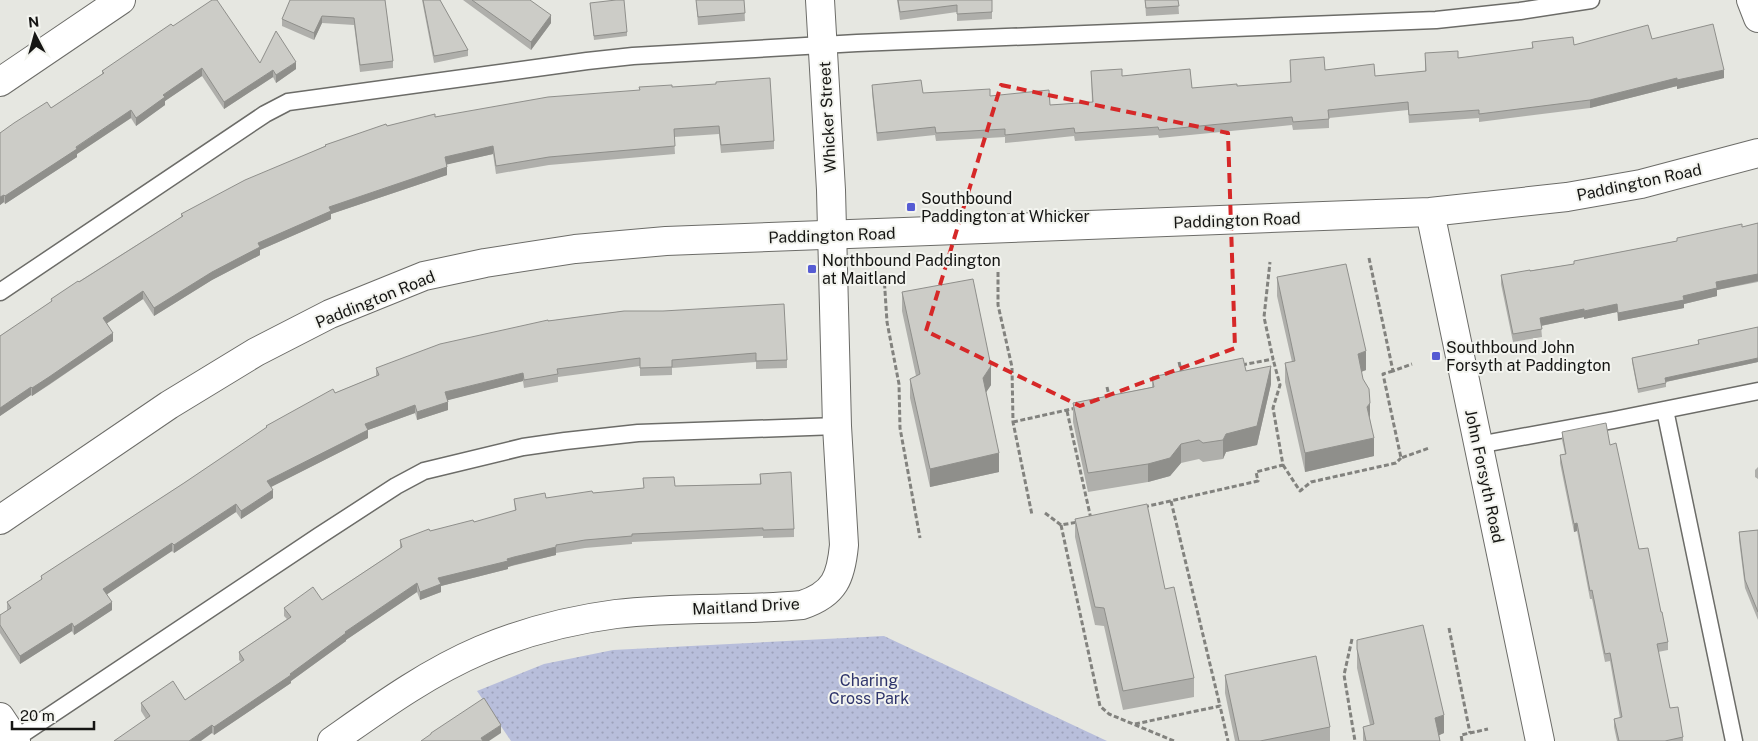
<svg xmlns="http://www.w3.org/2000/svg" width="1758" height="741" viewBox="0 0 1758 741" font-family="'Public Sans',sans-serif">
<style>
.park{fill:url(#park-dots)}
.lines{fill:none;stroke-linecap:round;stroke-linejoin:round}
.service-casing{stroke:#6c6c68;stroke-width:19}
.minor-casing{stroke:#6c6c68;stroke-width:30}
.tertiary-casing{stroke:#6c6c68;stroke-width:30}
.path{stroke:#82827e;stroke-width:3;stroke-dasharray:5 2.5;stroke-linecap:butt}
.service{stroke:#fff;stroke-width:16}
.minor{stroke:#fff;stroke-width:28}
.tertiary{stroke:#fff;stroke-width:28}
.wall{fill:#afafab}
.shaded-wall{fill:#8f8f8b}
.building{fill:#ccccc7;stroke:#8f8f8b}
.marked{fill:none;stroke:#d62828;stroke-width:4;stroke-dasharray:10 6;stroke-linejoin:round}
.poi-dot{fill:#565cd3;stroke:#f3f4ef;stroke-width:2}
.labels{text-anchor:middle;stroke-width:4;stroke-linejoin:round;paint-order:stroke}
.street-label{font-size:16px;fill:#151513;stroke:#f3f4ef}
.poi-label{font-size:16px;fill:#151513;stroke:#f3f4ef;text-anchor:start}
.park-label{font-size:16px;fill:#2f356c;stroke:#f3f4ef}
</style>
<defs>
<pattern id="park-dots" width="8" height="8" patternUnits="userSpaceOnUse" patternTransform="scale(1.25)"><rect width="8" height="8" fill="#b8bedb"/><path d="M2 2h.1M6 6h.1" fill="none" stroke="#9da2bb" stroke-width="1.8" stroke-linecap="round"/></pattern>
</defs>
<rect width="100%" height="100%" fill="#e6e7e1"/>
<path class="park" d="M884,636L1107,741H511L477,691L544,664L613,650Z"/>
<g class="lines">
<g class="service-casing">
<path id="service" d="M0,292L265,114L288,102L587,61L633,56L857,43L1436,20L1520,11L1591,0
M1665,410L1734,741
M1478,445L1614,420L1758,391
M12,741L319,536L396,486L424,471L523,447L565,441L638,433L837,426"/>
</g>
<g class="minor-casing">
<path id="minor" d="M1751,0L1758,18
M0,82L121,0
M0,717L16,741
M332,741C379,708 427,673 481,650C524,632 570,620 616,614C678,606 740,611 802,605C835,594 841,577 844,545L837,426L831,190L820,0"/>
</g>
<g class="tertiary-casing">
<path id="tertiary" d="M1430,212L1540,741
M0,520L169,405L256,352L330,314L424,276L485,263L575,249L666,241L1430,212L1567,197L1641,184L1758,153"/>
</g>
<path class="path" d="M1369,258L1393,371L1412,364
M998,272V305L1012,367L1013,422L1032,515
M884,276L887,322L899,384L900,428L920,538
M1179,362L1182,374
M1242,365L1273,359L1264,317L1270,262
M1393,371L1383,374L1401,458L1429,448
M1107,387L1110,400
M1067,411L1091,519
M1013,422L1076,408
M1283,465L1300,491L1311,482L1396,463L1401,458
M1171,501L1220,706
M1144,507L1258,481L1256,472L1283,465L1273,408L1280,385L1273,359
M1045,513L1061,525L1078,522
M1061,525L1100,706L1109,714L1174,741
M1449,628L1470,733
M1352,639L1344,675L1355,741
M1135,724L1220,706L1228,741
M1462,741L1461,735L1488,729"/>
<use href="#service" class="service"/>
<use href="#minor" class="minor"/>
<use href="#tertiary" class="tertiary"/>
</g>
<path class="wall" d="M385,0L393,61V68L360,72L354,25L322,23L314,40L282,26V19Z
M422,0H440L468,50V56L434,63Z
M463,0H530L551,23L531,50Z
M696,0H744L745,21L698,25Z
M897,0H992V19L957,21V12L900,20Z
M1145,0H1178L1179,14L1146,16Z
M590,3L627,32V36L594,40Z
M173,26L260,63L296,69L276,83L273,77L224,109L202,76L165,101V105L136,126L131,118L77,154V157L5,204L4,202L0,205V133L51,108L102,74V71Z
M1652,39L1724,78L1677,89V86L1590,108L1479,122V118L1409,123L1408,110L1329,118V128L1293,130L1292,125L1159,138L1158,135L1075,141L1074,136L1005,143V137L936,141L935,135L877,141L872,93V85L923,93L990,96L1050,105L1092,102L1091,71L1122,76L1192,88L1237,86L1291,82L1290,60L1325,70L1375,76L1425,71V53L1458,58L1532,49V42L1574,45Z
M672,87L774,141V149L721,153L719,134L674,137L675,154L549,165L496,174L493,154L447,164V175L331,214V219L260,250V255L212,280L154,316L143,299L107,323L113,341L49,385L32,396L31,395L0,416V336L51,302V299L181,217V214L325,146V145L387,126L435,117Z
M1758,223V282L1717,290V296L1684,304V308L1618,321L1617,312L1584,319V317L1541,326L1542,337L1513,342L1501,284V275L1574,264V261L1677,241V238L1742,227Z
M1277,277L1366,370L1361,372L1370,419L1374,456L1305,472L1285,382V363L1292,362L1277,296Z
M902,292L991,385L986,392L999,472L930,487L910,398V379L916,376L902,311Z
M624,311L787,360V368L756,369V362L672,368V375L640,376V366L558,377V382L524,388L523,381L447,400L448,410L417,420L415,413L368,430V438L271,487L273,498L241,519L236,512L174,553L172,551L107,594L112,610L74,635L72,631L20,664L0,633V615L7,611V602L41,580V576L184,483L266,428V426L335,393L376,376V368L548,321Z
M1758,327V362L1666,382V387L1638,393L1632,362V358L1698,345V340Z
M1246,371L1271,384L1257,445L1226,452L1223,459L1203,462L1199,459L1181,463L1170,476L1148,482L1088,492L1073,422V403L1152,387V377Z
M1562,432L1610,445L1639,549L1661,612L1668,642V650L1658,652L1670,708L1683,737V741H1617L1614,727V719L1620,718L1610,661L1605,662L1592,599H1590L1577,531L1574,532L1560,463V455L1565,454L1562,440Z
M1758,467V479L1755,477V470Z
M760,474L794,529V537L763,538V536L632,542V544L585,548L556,553V555L508,567V569L441,586V592L420,600L417,592L346,640V641L291,681V683L214,735L212,733L146,719L141,711V703L185,700L241,662L239,660V652L287,619L284,616V608L322,600L400,548V540L430,531L474,522L515,511L514,499L546,498L593,493L675,486L760,484Z
M1075,519L1165,589L1194,678V697L1123,710L1104,626L1095,625L1075,537Z
M1758,530V620L1745,588L1739,540V532Z
M1357,640L1444,733L1439,735L1440,741H1363V727L1370,725L1357,668Z
M1225,675L1330,727V741H1235L1225,693Z"/>
<path class="shaded-wall" d="M551,15V23L531,50V42Z
M322,16V23L314,40V33Z
M296,62V69L276,83V75Z
M202,68V76L165,101V105L136,126V118L163,95Z
M273,70V77L224,109V102Z
M1724,70V78L1677,89V80Z
M1677,78V86L1590,108V100Z
M131,110V118L77,154V157L5,204V196Z
M493,146V154L445,165V157Z
M447,167V175L331,214V219L260,250V255L212,280L154,316V308L258,243L329,207Z
M4,195V202L0,205V197Z
M1758,273V281L1717,290V296L1684,304V308L1618,321V313L1683,296L1716,282Z
M143,291V299L103,326V318Z
M1617,304V312L1584,319V311Z
M1584,309V317L1540,326V318Z
M113,333V341L32,396V388Z
M1366,351V370L1358,373V354Z
M1758,358V362L1665,382V378Z
M991,366V385L983,397V378Z
M1271,366V384L1257,445L1226,452L1223,459V440L1226,434Z
M523,373V381L445,401V392Z
M31,387V395L0,416V408Z
M448,402V410L417,420V412Z
M1370,403V422L1367,407Z
M415,405V413L368,430V438L267,489V481L365,424Z
M1374,438V456L1305,472V453Z
M1181,444V463L1170,476L1148,482V464Z
M999,453V472L930,487V469Z
M273,490V498L241,519V511Z
M236,504V512L174,553V545Z
M1577,523V531L1574,532V524Z
M172,543V551L103,597V589Z
M556,547V555L514,565L508,567V569L441,586V592L420,600V592L438,578L514,557Z
M417,583V592L346,640V641L291,681V683L214,735V727L290,674L345,632Z
M112,602V610L74,635V627Z
M72,623V631L20,664V656Z
M1444,715V733L1435,737V718Z
M212,725V733L201,741H189Z
M501,725V733L489,741H481V738Z"/>
<path class="building" d="M212,0H217L260,63L276,31L296,62L276,75L273,70L224,102L202,68L163,95L165,97L136,118L131,110L76,147L77,149L5,196L4,195L0,197V133L14,123L47,102L51,108L104,73L102,71L171,24L173,26Z
M290,0H385L393,61L360,65L354,18L322,16L314,33L282,19Z
M423,0H440L468,50L434,56Z
M472,0H530L551,15L531,42Z
M616,0H624L627,32L594,36L590,3Z
M696,0H744L745,13L698,17Z
M898,0H992V12L957,14V5L900,12Z
M1145,0H1178L1179,6L1146,8Z
M1713,24L1724,70L1677,80V78L1590,100L1479,114V110L1409,115L1408,102L1328,110L1329,119L1293,122L1292,117L1159,130L1158,127L1075,133L1074,128L1005,135V129L936,133L935,127L877,133L872,85L921,80L923,93L990,89V96L1049,90L1050,105L1093,102L1091,71L1122,69V76L1190,69L1192,88L1237,84V86L1291,82L1290,60L1324,57L1325,70L1374,64L1375,76L1426,71L1425,53L1458,51V58L1533,48L1532,42L1573,37L1574,45L1648,25L1652,39Z
M770,78L774,141L721,145L719,126L674,129L675,146L549,157L496,166L493,146L445,157L447,167L329,207L331,211L258,243L260,247L212,272L154,308L143,291L103,318L113,333L49,377L32,388L31,387L0,408V336L52,301L51,299L78,281L79,282L183,216L181,214L245,180L326,146L325,145L386,124L387,126L435,114V117L548,97L640,90L639,87L672,85V87L716,84V82Z
M1758,223V274L1716,282L1717,288L1683,296L1684,300L1618,313L1617,304L1584,311V309L1540,318L1542,329L1513,334L1501,275L1530,270V271L1574,264V261L1677,241V238L1742,224V227Z
M1346,264L1366,351L1358,354L1363,379L1369,389L1370,403L1367,407L1374,438L1305,453L1285,363L1295,361L1277,277Z
M973,279L991,366L983,378L999,453L930,469L910,379L920,374L902,292Z
M784,304L787,360L756,361V353L672,360V367L640,368V358L557,369L558,374L524,380L523,373L445,392L448,402L417,412L415,405L365,424L368,430L267,481L273,490L241,511L236,504L174,545L172,543L103,589L112,602L74,627L72,623L20,656L0,625V615L11,608L7,602L42,579L41,576L184,483L267,427L266,426L333,389L335,393L379,375L376,368L440,344L548,320V321L624,311H663Z
M1758,327V358L1665,378L1666,383L1638,389L1632,358L1699,344L1698,340Z
M1243,358L1246,371L1271,366L1257,426L1226,434L1223,440L1203,443L1199,440L1181,444L1170,458L1148,464L1088,473L1073,403L1154,387L1152,377Z
M1606,423L1610,445L1616,443L1639,549L1648,548L1661,612H1662L1668,642L1657,644L1670,708L1678,707L1683,737L1665,741H1619L1614,719L1622,717L1610,653L1605,654L1592,590L1590,591L1577,523L1574,524L1560,455L1566,454L1562,432Z
M791,472L794,529L763,530V528L632,534V536L585,540L556,545V547L514,557L507,559L508,561L438,578L441,584L420,592L417,583L345,632L346,633L290,674L291,675L214,727L212,725L189,741H114L150,716L141,703L173,681L185,700L244,660L239,652L291,617L284,608L313,587L322,600L402,547L400,540L429,529L430,531L473,520L474,522L516,510L514,499L545,493L546,498L592,491L593,493L644,488L643,478L674,477L675,486L761,484L760,474Z
M1147,504L1165,589L1174,587L1194,678L1123,691L1104,608L1095,607L1075,519Z
M1758,530V612L1745,580L1739,532Z
M1423,625L1444,715L1435,718L1440,741H1366L1363,727L1374,724L1357,649V640Z
M1316,656L1330,727L1260,741H1239L1225,675Z
M484,698L501,725L481,738L483,741H421L431,734V733Z"/>
<path class="marked" d="M1001,85L1228,133L1235,348L1080,406L926,331Z"/>
<g class="poi-dot">
<rect x="906" y="202" width="10" height="10" rx="2.5"/>
<rect x="807" y="264" width="10" height="10" rx="2.5"/>
<rect x="1431" y="351" width="10" height="10" rx="2.5"/>
</g>
<g class="labels">
<g class="street-label">
<text transform="translate(827 117) rotate(-93)" y="6">Whicker Street</text>
<text transform="translate(1639 182) rotate(-12)" y="6">Paddington Road</text>
<text transform="translate(1237 220) rotate(-2)" y="6">Paddington Road</text>
<text transform="translate(832 235) rotate(-2)" y="6">Paddington Road</text>
<text transform="translate(375 299) rotate(-22)" y="6">Paddington Road</text>
<text transform="translate(1485 476) rotate(78)" y="6">John Forsyth Road</text>
<text transform="translate(746 606) rotate(-3)" y="6">Maitland Drive</text>
</g>
<g class="poi-label">
<text x="921" y="204">Southbound<tspan x="921" dy="18">Paddington at Whicker</tspan></text>
<text x="822" y="266">Northbound Paddington<tspan x="822" dy="18">at Maitland</tspan></text>
<text x="1446" y="353">Southbound John<tspan x="1446" dy="18">Forsyth at Paddington</tspan></text>
</g>
<g class="park-label">
<text x="869" y="686">Charing<tspan x="869" dy="18">Cross Park</tspan></text>
</g>
</g>
<g transform="translate(35 35) rotate(354)" stroke="#f3f4ef" stroke-width="4" paint-order="stroke">
<path d="M0-4L9 19L0 12L-9 19Z" fill="#151513"/>
<text y="-8" font-size="14" font-weight="bold" text-anchor="middle" fill="#151513">N</text>
</g>
<path d="M12 721v8h82v-8" fill="none" stroke="#151513" stroke-width="2.5"/>
<text x="20" y="721" font-size="15" fill="#151513" stroke="#f3f4ef" stroke-width="4" paint-order="stroke">20 m</text>
</svg>
